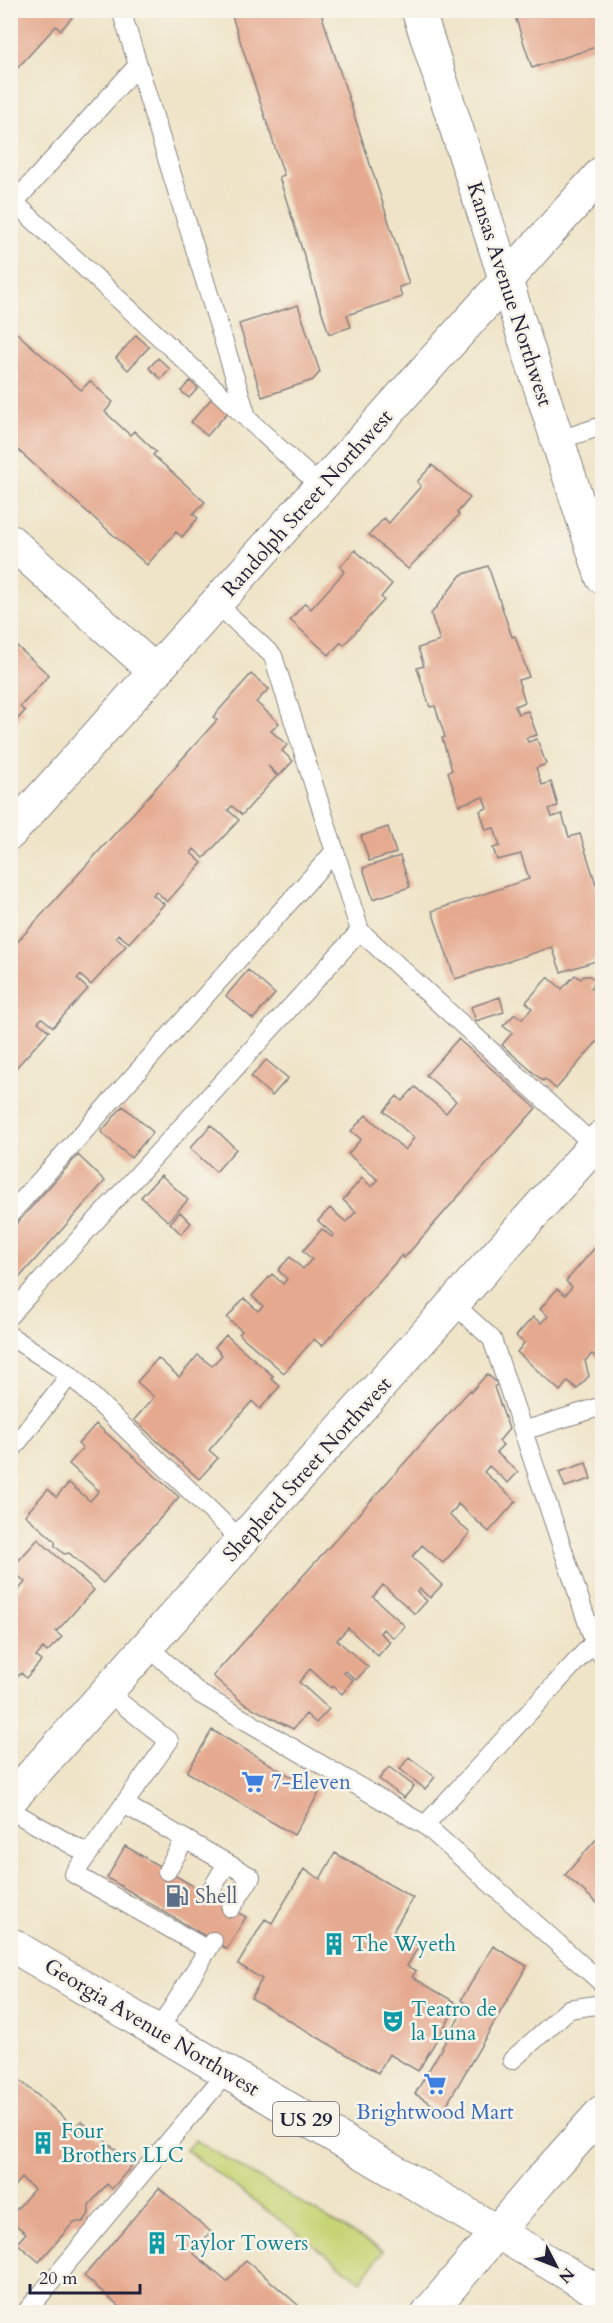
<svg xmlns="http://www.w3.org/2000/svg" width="613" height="2323" viewBox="0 0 613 2323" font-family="Cardo,serif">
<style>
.green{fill:#c6d475;stroke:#747b58;stroke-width:1.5}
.building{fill:#e5a98f}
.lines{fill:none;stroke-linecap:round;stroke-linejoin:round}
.service-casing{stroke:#888382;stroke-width:20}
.minor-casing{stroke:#888382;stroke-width:35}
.tertiary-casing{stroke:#888382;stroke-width:35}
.trunk-casing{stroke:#888382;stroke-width:35}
.service{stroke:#fff;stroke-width:18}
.minor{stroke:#fff;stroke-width:33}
.tertiary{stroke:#fff;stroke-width:33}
.trunk{stroke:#fff;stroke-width:33}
.labels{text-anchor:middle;stroke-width:5;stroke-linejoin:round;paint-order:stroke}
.shield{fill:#f7f3e8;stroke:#62616f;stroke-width:1.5}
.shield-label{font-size:20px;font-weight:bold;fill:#22223b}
.street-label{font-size:21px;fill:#22223b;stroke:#f7f3e8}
.shop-label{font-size:21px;fill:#366cbe;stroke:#f7f3e8;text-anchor:start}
.service-label{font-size:21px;fill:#4e5e75;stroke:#f7f3e8;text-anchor:start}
.culture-label{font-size:21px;fill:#0d838f;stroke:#f7f3e8;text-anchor:start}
</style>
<rect width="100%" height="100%" fill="#f7f3e8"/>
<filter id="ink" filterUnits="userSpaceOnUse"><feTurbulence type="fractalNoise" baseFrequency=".0167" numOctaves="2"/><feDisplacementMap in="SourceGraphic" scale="12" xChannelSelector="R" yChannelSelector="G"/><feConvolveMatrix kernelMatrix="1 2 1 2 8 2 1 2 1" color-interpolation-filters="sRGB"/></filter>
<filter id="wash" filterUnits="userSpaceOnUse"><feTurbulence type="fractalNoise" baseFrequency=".008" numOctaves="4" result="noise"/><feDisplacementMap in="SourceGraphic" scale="24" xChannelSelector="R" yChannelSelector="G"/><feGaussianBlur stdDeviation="1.35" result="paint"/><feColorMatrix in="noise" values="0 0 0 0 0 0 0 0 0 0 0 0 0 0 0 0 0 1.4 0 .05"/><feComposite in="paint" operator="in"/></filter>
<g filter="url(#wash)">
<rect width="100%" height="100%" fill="#efe4c8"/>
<path class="green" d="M195,2140L383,2251L361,2281L186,2150Z"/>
<g id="blocks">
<path class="building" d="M10,10H71L75,14L61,30L56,26L10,76Z
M230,10H320L409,284L399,287L402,297L347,315L351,327L329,334L279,177L284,175Z
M513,10H602V45L532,68Z
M298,305L320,372L313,380L262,397L239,324Z
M10,327L81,390L90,381L113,402L105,412L130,435L134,431L156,452L153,455L205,502L193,514L198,518L182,537L176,532L147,565L10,443Z
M136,335L149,347L128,370L116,358Z
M158,358L170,369L161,379L149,368Z
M190,381L198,388L189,398L181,391Z
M212,398L228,412L207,436L191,422Z
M432,465L470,498L457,513L459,515L408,569L369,535L384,518L389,523L421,486L417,482Z
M355,550L392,584L381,597L384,600L344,645L341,642L329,655L290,620L305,603L311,609L344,572L340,567Z
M488,566L512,637L515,636L529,677L518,680L525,702L515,706L518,714L528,711L537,735L526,738L528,742L537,739L546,764L536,768L542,785L551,782L558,806L549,809L552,817L562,814L569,837L580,834L602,903V959L561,972L552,947L455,979L432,911L529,879L521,854L497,860L493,848L500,846L494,828L486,830L480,811L487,808L483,797L459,805L448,772L452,770L442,738L445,737L435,706L430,707L417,668L424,666L418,648L440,641L431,614L461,575Z
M10,640L49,675L20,707L25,711L10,727Z
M251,674L269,689L256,702L279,723L271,731L287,745L282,751L293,761L279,776L268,766L277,776L242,815L232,806L228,810L239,820L204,858L194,849L191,853L202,863L167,902L156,891L153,895L164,904L129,943L118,934L116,937L126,946L91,985L80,975L77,979L88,989L53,1027L42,1018L38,1022L49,1031L14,1070L10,1066V950L217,720L213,717Z
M388,827L396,853L369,861L361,836Z
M400,856L410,887L373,899L363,868Z
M248,970L275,994L253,1019L226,996Z
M575,975L581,979L583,976H590L595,980V983L591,988L602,998V1036L556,1089L545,1079L543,1081L502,1045L512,1033L503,1026L515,1014L522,1019L532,1008L526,1002L548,977L562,989Z
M500,997L504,1012L476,1021L471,1007Z
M458,1039L536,1108L404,1258L402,1255L322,1346L314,1339L284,1373L239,1334L242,1331L227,1318L244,1298L258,1311L263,1306L252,1296L272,1274L283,1284L287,1279L278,1270L290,1257L303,1269L312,1259L303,1251L322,1229L332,1237L334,1235L318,1221L330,1208L346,1222L356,1212L343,1200L362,1178L372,1187L378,1180L348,1154L361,1139L351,1131L366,1115L405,1150L414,1138L384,1111L397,1096L402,1101L415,1087L446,1113L456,1101L426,1075Z
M266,1060L288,1078L272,1096L251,1077Z
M123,1106L153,1132L131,1158L101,1132Z
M211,1125L236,1149L216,1172L190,1148Z
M78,1155L105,1181L10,1288V1231Z
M161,1175L188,1200L168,1221L141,1197Z
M180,1212L191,1223L181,1234L170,1223Z
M599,1243L602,1246V1362L592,1354L585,1361L589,1376L577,1389L568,1381L560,1391L517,1352L524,1343L516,1336L533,1317L541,1323L548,1316L540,1309L557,1289L565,1295L572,1287L566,1281Z
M226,1335L273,1376L271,1379L280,1386L260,1409L252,1401L211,1448L209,1450L218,1458L199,1479L134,1420L154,1397L137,1382L158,1358L179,1377L198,1355L212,1366L222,1355L215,1347Z
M487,1374L498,1384L494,1387L509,1429L499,1441L503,1445L496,1452L518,1472L508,1483L489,1466L484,1472L516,1501L489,1532L458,1504L455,1509L449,1515L470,1533L443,1563L422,1545L412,1557L442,1585L430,1598L420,1589L417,1592L427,1601L415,1614L383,1585L373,1597L405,1626L394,1638L383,1629L380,1633L390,1642L378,1656L348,1628L337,1640L368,1667L356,1680L346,1671L344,1673L353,1680L342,1694L333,1686L331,1688L310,1669L299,1682L329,1709L316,1723L306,1714L293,1729L243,1703L213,1676L470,1390L471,1392Z
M96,1424L179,1497L103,1583L69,1553L64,1554L55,1546V1541L25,1515L48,1489L56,1497L69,1483L90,1501L99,1491L69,1464L83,1448L78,1444Z
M586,1463L591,1479L565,1487L559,1472Z
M38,1539L94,1590L56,1632L62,1637L47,1652L43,1648L36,1657L41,1661L26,1678L21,1673L10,1684V1587L17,1592L25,1582L11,1569Z
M212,1730L319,1793L294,1835L187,1772Z
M409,1757L435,1777L425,1789L400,1769Z
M389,1767L414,1786L404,1798L379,1779Z
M599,1836L602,1840V1907L565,1875Z
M125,1846L246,1917L227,1949L107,1878Z
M335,1853L413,1898L393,1931L419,1946L407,1966L416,1971L412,1977L458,2004L418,2071L389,2054L378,2073L251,1998L262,1979L238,1964L265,1919L272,1923L304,1869L320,1879Z
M493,1946L527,1966L443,2111L415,2094L467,2004L461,2000Z
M10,2072L75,2127L81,2121L133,2164L112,2189L107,2184L89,2205V2214L83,2222H74L39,2262L17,2243L26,2233L10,2221V2217L34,2189L21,2178L10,2191Z
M159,2188L211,2232L193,2253L227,2282L246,2260L298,2305L292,2312H126L84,2276Z"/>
</g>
</g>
<g filter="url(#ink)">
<use href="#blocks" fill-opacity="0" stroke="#888382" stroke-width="1.5"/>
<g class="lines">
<g class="service-casing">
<path id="service" d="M121,10L248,420
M14,202L321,487
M10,207L138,65
M559,440L602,426
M217,604L273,656L360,931L595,1146
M10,1214L335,851
M454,1304L492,1339L594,1642L602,1656
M10,1315L360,931
M10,1336L70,1375L10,1452
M70,1375L242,1541
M523,1431L602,1406
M148,1646L200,1694L425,1825L602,1983
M107,1692L169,1741L124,1804L251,1877L231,1908
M124,1804L74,1874L208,1950
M10,1810L88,1854
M425,1825L594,1642
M167,1871L185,1839
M208,1895L227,1863
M158,2031L213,1941
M512,2060L569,2009L602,2004
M26,2312L227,2072"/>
</g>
<g class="minor-casing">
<path id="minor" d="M10,541L156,672
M10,833L602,173
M10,1800L602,1137
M429,2312L540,2181L602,2112"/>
</g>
<g class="tertiary-casing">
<path id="tertiary" d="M418,10L602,577"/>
</g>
<g class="trunk-casing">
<path id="trunk" d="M10,1944L602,2294"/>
</g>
<use href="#service" class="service"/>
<use href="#minor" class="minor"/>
<use href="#tertiary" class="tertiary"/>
<use href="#trunk" class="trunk"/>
</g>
</g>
<defs>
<g id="supermarket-bare" transform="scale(1.8)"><path d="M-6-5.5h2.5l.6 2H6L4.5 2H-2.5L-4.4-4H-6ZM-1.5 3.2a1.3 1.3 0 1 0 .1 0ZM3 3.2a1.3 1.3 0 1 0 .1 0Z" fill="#3f7fe0" stroke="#f7f3e8" stroke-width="2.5" paint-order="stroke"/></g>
<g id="fuel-bare" transform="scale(1.8)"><path d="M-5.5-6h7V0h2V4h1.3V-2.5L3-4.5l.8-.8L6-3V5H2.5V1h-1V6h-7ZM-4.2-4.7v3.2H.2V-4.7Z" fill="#5c6f8a" stroke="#f7f3e8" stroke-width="2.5" paint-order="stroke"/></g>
<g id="building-bare" transform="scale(1.8)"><path d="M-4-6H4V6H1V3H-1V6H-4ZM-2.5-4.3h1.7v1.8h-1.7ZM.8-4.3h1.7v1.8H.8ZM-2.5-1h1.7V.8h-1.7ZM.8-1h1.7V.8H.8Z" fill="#0f9aa8" stroke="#f7f3e8" stroke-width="2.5" paint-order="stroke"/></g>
<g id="theatre-bare" transform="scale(1.8)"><path d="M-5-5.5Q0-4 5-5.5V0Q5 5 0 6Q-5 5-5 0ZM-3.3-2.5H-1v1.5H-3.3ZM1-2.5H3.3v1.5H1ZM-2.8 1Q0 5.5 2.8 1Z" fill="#0f9aa8" stroke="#f7f3e8" stroke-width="2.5" paint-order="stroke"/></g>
</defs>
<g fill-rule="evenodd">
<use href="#supermarket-bare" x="253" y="1782"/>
<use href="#fuel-bare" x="177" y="1896"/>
<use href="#building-bare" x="334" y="1944"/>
<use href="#theatre-bare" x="393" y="2021"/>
<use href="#supermarket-bare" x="435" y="2084"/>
<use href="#building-bare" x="43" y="2143"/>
<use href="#building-bare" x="157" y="2243"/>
</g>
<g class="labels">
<rect class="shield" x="273" y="2102" width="66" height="34" rx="4.5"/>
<g class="shield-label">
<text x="306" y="2126">US 29</text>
</g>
<g class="street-label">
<text transform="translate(510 294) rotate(72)" y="7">Kansas Avenue Northwest</text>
<text transform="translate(307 503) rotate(-48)" y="7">Randolph Street Northwest</text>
<text transform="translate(307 1469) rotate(-48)" y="7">Shepherd Street Northwest</text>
<text transform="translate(152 2027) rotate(31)" y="7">Georgia Avenue Northwest</text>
</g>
<g class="shop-label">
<text x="271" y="1789">7-Eleven</text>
<text x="435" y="2119" text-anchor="middle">Brightwood Mart</text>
</g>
<g class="service-label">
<text x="195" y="1903">Shell</text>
</g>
<g class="culture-label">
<text x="352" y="1951">The Wyeth</text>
<text x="411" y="2016">Teatro de<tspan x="411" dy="24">la Luna</tspan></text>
<text x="61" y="2138">Four<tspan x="61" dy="24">Brothers LLC</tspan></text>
<text x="175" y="2250">Taylor Towers</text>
</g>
</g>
<rect width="613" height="2323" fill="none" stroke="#f7f3e8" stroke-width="36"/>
<g transform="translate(556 2266) rotate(132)" stroke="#f7f3e8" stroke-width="4.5" paint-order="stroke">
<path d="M0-4.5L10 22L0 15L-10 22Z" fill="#22223b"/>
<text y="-9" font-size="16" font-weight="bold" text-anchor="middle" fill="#22223b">N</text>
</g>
<path d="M30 2284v9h110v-9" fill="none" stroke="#22223b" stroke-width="3"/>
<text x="39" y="2284" font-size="18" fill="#22223b" stroke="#f7f3e8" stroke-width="4.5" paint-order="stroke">20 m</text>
</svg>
